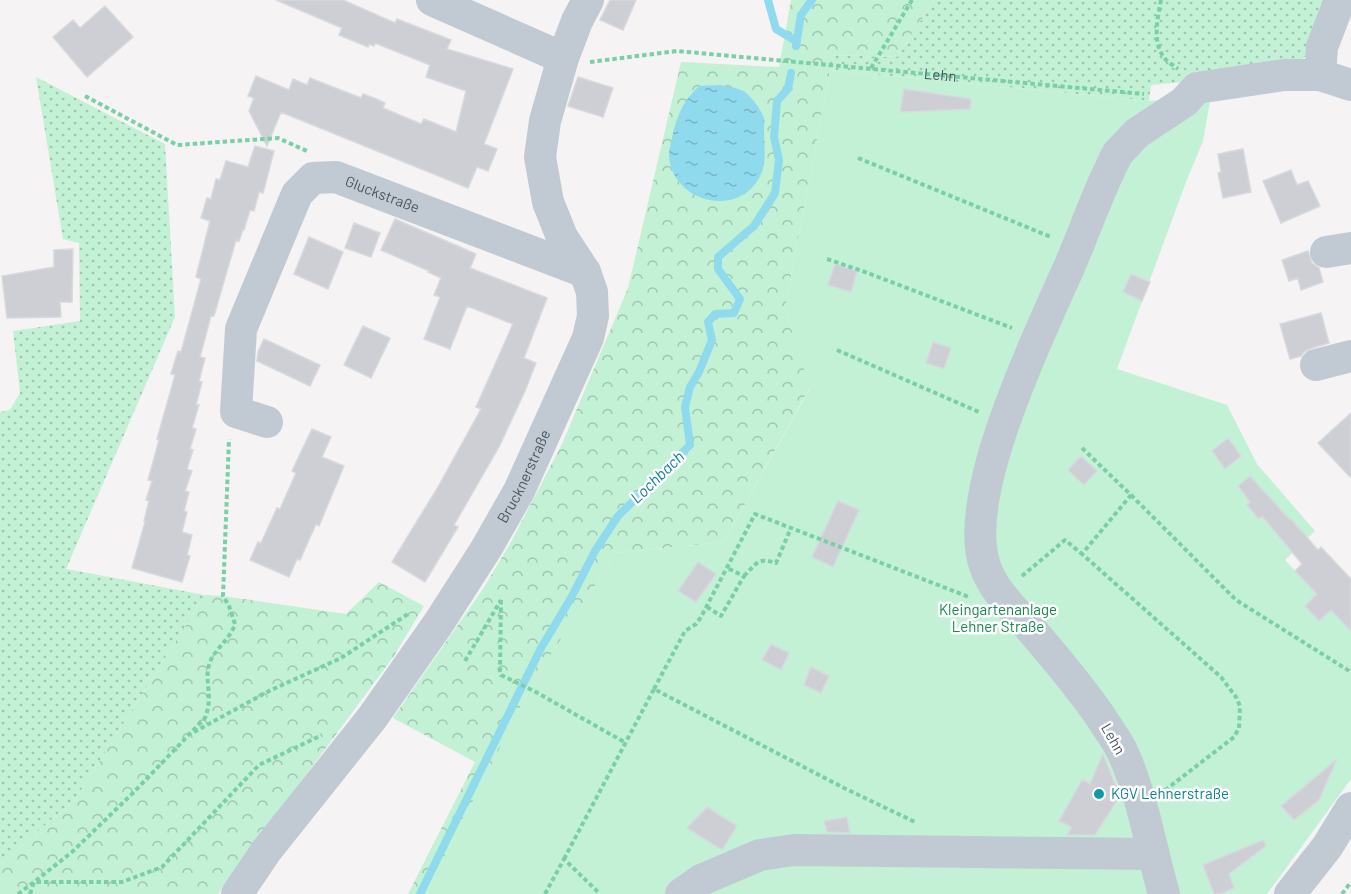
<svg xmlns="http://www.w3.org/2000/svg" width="1351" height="894" viewBox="0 0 1351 894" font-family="Barlow,sans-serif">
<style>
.grass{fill:url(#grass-dots)}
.forest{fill:url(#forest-crowns)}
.garden{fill:#c3f1d5}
.water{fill:url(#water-ripples)}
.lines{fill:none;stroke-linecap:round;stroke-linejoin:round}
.stream{stroke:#90daee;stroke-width:8}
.building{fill:#cdcfd5;stroke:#d7d9de;stroke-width:1.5}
.path{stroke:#7ad0a6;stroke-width:4;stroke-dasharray:4.5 3;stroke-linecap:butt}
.minor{stroke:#c1cad2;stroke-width:32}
.culture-dot{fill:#0f9aa8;stroke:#fff;stroke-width:2}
.labels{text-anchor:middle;stroke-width:5;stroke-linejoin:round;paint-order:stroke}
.street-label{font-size:15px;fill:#4a5661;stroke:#fff}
.park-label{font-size:15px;fill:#17864f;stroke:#fff}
.culture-label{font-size:15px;fill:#0d838f;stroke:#fff;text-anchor:start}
.water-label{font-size:16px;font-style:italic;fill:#0c7c9b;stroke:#fff}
</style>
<defs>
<pattern id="grass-dots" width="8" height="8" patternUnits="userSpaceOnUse" patternTransform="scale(1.5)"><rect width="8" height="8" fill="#c3f1d5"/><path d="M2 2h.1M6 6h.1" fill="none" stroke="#a0c6b0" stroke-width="1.8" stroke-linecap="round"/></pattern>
<pattern id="forest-crowns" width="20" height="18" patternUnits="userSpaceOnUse" patternTransform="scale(1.5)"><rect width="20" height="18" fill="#c3f1d5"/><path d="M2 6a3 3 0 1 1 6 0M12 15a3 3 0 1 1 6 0" fill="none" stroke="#a0c6b0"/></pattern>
<pattern id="water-ripples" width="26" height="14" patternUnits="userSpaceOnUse" patternTransform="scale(1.5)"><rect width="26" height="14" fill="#90daee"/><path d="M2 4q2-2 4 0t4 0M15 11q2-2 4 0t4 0" fill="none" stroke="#78b4c4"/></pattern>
</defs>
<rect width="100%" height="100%" fill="#f5f3f3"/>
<path class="grass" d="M934,0H1331L1310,52L1299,62L1196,81L1151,85L1149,101L830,70V55L897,57Z
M36,77L165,144L175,317L66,569L205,595L76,798L0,865V412L10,410L20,393L13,331L80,321L79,243L63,239Z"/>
<path class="forest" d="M791,0H934L897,57L830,55V70L785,309L810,387L724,542L616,553L533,683L426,894H408L475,762L393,718L483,589L511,542L562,444L628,288L681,62L779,67Z
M379,582L424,606L394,656L218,894H0V865L76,798L205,595L223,596L346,614Z"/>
<path class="garden" d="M830,70L1149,101L1211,96L1203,141L1186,182L1117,369L1227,405L1257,464L1315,531L1285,560L1351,631V779L1267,894H426L531,686L616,553L724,542L810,388L785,309Z"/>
<path class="water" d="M721,85C728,87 736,87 743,91C750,94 763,112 764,119C765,122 764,126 764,129C764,144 767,160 761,174C741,220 671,203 669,155C669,148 672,140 673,133C679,111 683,102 699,86Z"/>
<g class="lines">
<path class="stream" d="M768,0L776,29L796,41
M796,46L801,15L812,0
M420,894L541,648L571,598L595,551L618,516L690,445L685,407L690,387L699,372L712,340L708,322L715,314L734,313L740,299L718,269V257L754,226L775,193L779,160L774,137L777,101L788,89L791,73"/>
</g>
<path class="building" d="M276,0H343L395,23L397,19L451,40L447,49L513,69L484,144L497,149L488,171L477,167L468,188L281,112L267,146L249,111L254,98L248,96L256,76L289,90L293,79L307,85L310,78L361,98L363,94L374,98L385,103L383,108L421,124L424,119L456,132L466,91L426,77L430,65L375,43L374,46L369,44L368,47L339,35L342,28Z
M610,0H636L623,30L600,20Z
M105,6L133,37L87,77L53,37L73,20L80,28Z
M578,77L613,88L603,117L568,106Z
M904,89L971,99L970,109L900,112Z
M255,146L274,151L263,193L259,192L254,211L250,210L244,230H243L239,241L236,240L214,316H211L200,357L205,358L199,381L202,382L196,405H199L192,428L196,429L190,449L193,450L187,469L192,471L185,491L189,492L184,511L187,512L182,532L192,535L187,555L190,556L182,582L132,568L145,522L144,521L149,501L146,500L152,481L148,480L159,440L157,439L175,375L171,374L178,351L181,352L201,279L196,277L210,221L201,218L207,198L211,199L216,179L220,180L226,161L248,167Z
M1243,149L1251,192L1223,198L1218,173L1221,172L1218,154Z
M1291,170L1297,185L1308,181L1320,206L1281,223L1263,181Z
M395,219L476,254L470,268L547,298L524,358L536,363L525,391L499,447L454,525L458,527L425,582L392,562L438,487L481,409L476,407L513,324L467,306L450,349L424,339L440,297L434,295L441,278L428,272L429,271L381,250Z
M354,223L380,233L371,257L345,248Z
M309,237L343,252L328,289L294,274Z
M73,249L72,302H60L61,317L7,318L2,276L54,267V250Z
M1308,251L1312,263L1319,268L1323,282L1301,290L1298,278L1289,281L1282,260Z
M835,264L857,271L851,292L828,285Z
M1131,274L1150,282L1142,301L1123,292Z
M1321,313L1329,343L1312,348L1304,352L1301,356L1290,359L1280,324Z
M363,326L390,338L371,378L344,365Z
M264,339L320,365L310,386L257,361L258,352Z
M933,342L951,348L944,369L926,363Z
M1351,413V478L1318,443Z
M312,429L331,437L322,457L344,466L319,526L316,524L300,560L297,559L289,577L250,560L258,542L261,543L277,508L280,509L296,473L292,471Z
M1228,438L1241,456L1225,469L1212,451Z
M1081,456L1097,471L1084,485L1068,470Z
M1250,476L1290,520L1291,519L1318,550L1321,547L1351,579V631L1331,610L1319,621L1305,606L1317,594L1295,571L1302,564L1262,516L1259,519L1247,505L1250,502L1238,486Z
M838,501L859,510L833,567L812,557Z
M698,562L716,574L696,602L678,591Z
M771,644L789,653L781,670L762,660Z
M811,667L829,676L821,693L804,685Z
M1103,754L1120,796L1095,835H1067L1072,827L1059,821L1082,780L1090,784Z
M1337,759L1319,800L1294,820L1281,806Z
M707,807L737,826L722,850L687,828Z
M847,817L850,833L827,832L824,821Z
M1263,840L1266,846L1229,874L1234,888L1220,894H1214L1203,865Z"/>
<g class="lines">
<g class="path">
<path d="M1161,0C1158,17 1152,40 1163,56C1166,61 1173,65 1178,69"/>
<path id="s1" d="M590,62L677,51L1144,94"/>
<path d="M871,68L912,0"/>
<path d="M85,96L177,145L278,138L307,151"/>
<path d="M858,158L1051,237"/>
<path d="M827,259L865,272L1012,328"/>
<path d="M837,350L979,412"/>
<path d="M1082,448L1131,495L1082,554L1221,677L1236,697L1240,706L1239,728L1234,737L1164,791"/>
<path d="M1131,495L1236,600L1351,672"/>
<path d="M744,576C757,563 758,557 776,563L791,528"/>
<path d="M1022,576L1065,540L1082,554"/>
<path d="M501,600L500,671L501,675L534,691L626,743"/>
<path d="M707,607L721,616L744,576L727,568"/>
<path d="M465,661L501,600"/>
<path d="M654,689L685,631L696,624L701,617L755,514L969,597"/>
<path d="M194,732L269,691L341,658L408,614L410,615"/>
<path d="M564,859L654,689L844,788L915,822"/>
<path d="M18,894L34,882H122L162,867L259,765L322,735"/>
<path d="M30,894L34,882L72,852L133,793L205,718C214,696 204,682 209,665C213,650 230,640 235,624L229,606L223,596L229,439"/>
<path d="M545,894L564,859L600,894"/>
<path d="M1342,894L1351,882"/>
</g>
<g class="minor">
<path d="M432,0L563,58"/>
<path d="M1320,75L1322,47L1340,0"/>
<path d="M1326,252L1351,248"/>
<path d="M1316,365L1351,356"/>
<path id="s2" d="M267,422L236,412L241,329L297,194L313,178L336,177L585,272"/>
<path id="s3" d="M237,894L266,851L372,718L438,624L486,549L519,491L588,338L593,316L592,292L585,272L562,237L548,202L540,157L545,121L563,58L577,21L588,0"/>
<path d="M681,894L701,880L760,855L794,850L1152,854"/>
<path d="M1164,894C1150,846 1143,796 1122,751C1116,739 1107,727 1100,716C1079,685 1054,656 1030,628C1013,609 993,590 985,566C960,496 1040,333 1070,265C1086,228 1099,188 1118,153L1137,133L1184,102L1197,88L1284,75H1320L1351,85"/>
<path d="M1290,894L1327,847L1351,808"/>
</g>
</g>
<circle class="culture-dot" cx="1099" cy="794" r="6"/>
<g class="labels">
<g class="street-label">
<text dy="5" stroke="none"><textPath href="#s1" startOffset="352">Lehn</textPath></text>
<text dy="5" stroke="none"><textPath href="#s2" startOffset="357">Gluckstraße</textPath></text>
<text dy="5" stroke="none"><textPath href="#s3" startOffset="508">Brucknerstraße</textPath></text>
<text transform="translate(1113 739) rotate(60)" y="5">Lehn</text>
</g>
<g class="park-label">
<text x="998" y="615">Kleingartenanlage<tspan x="998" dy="17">Lehner Straße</tspan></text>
</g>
<g class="culture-label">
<text x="1111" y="799">KGV Lehnerstraße</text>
</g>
<g class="water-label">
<text transform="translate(657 477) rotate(-44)" y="6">Lochbach</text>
</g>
</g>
</svg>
